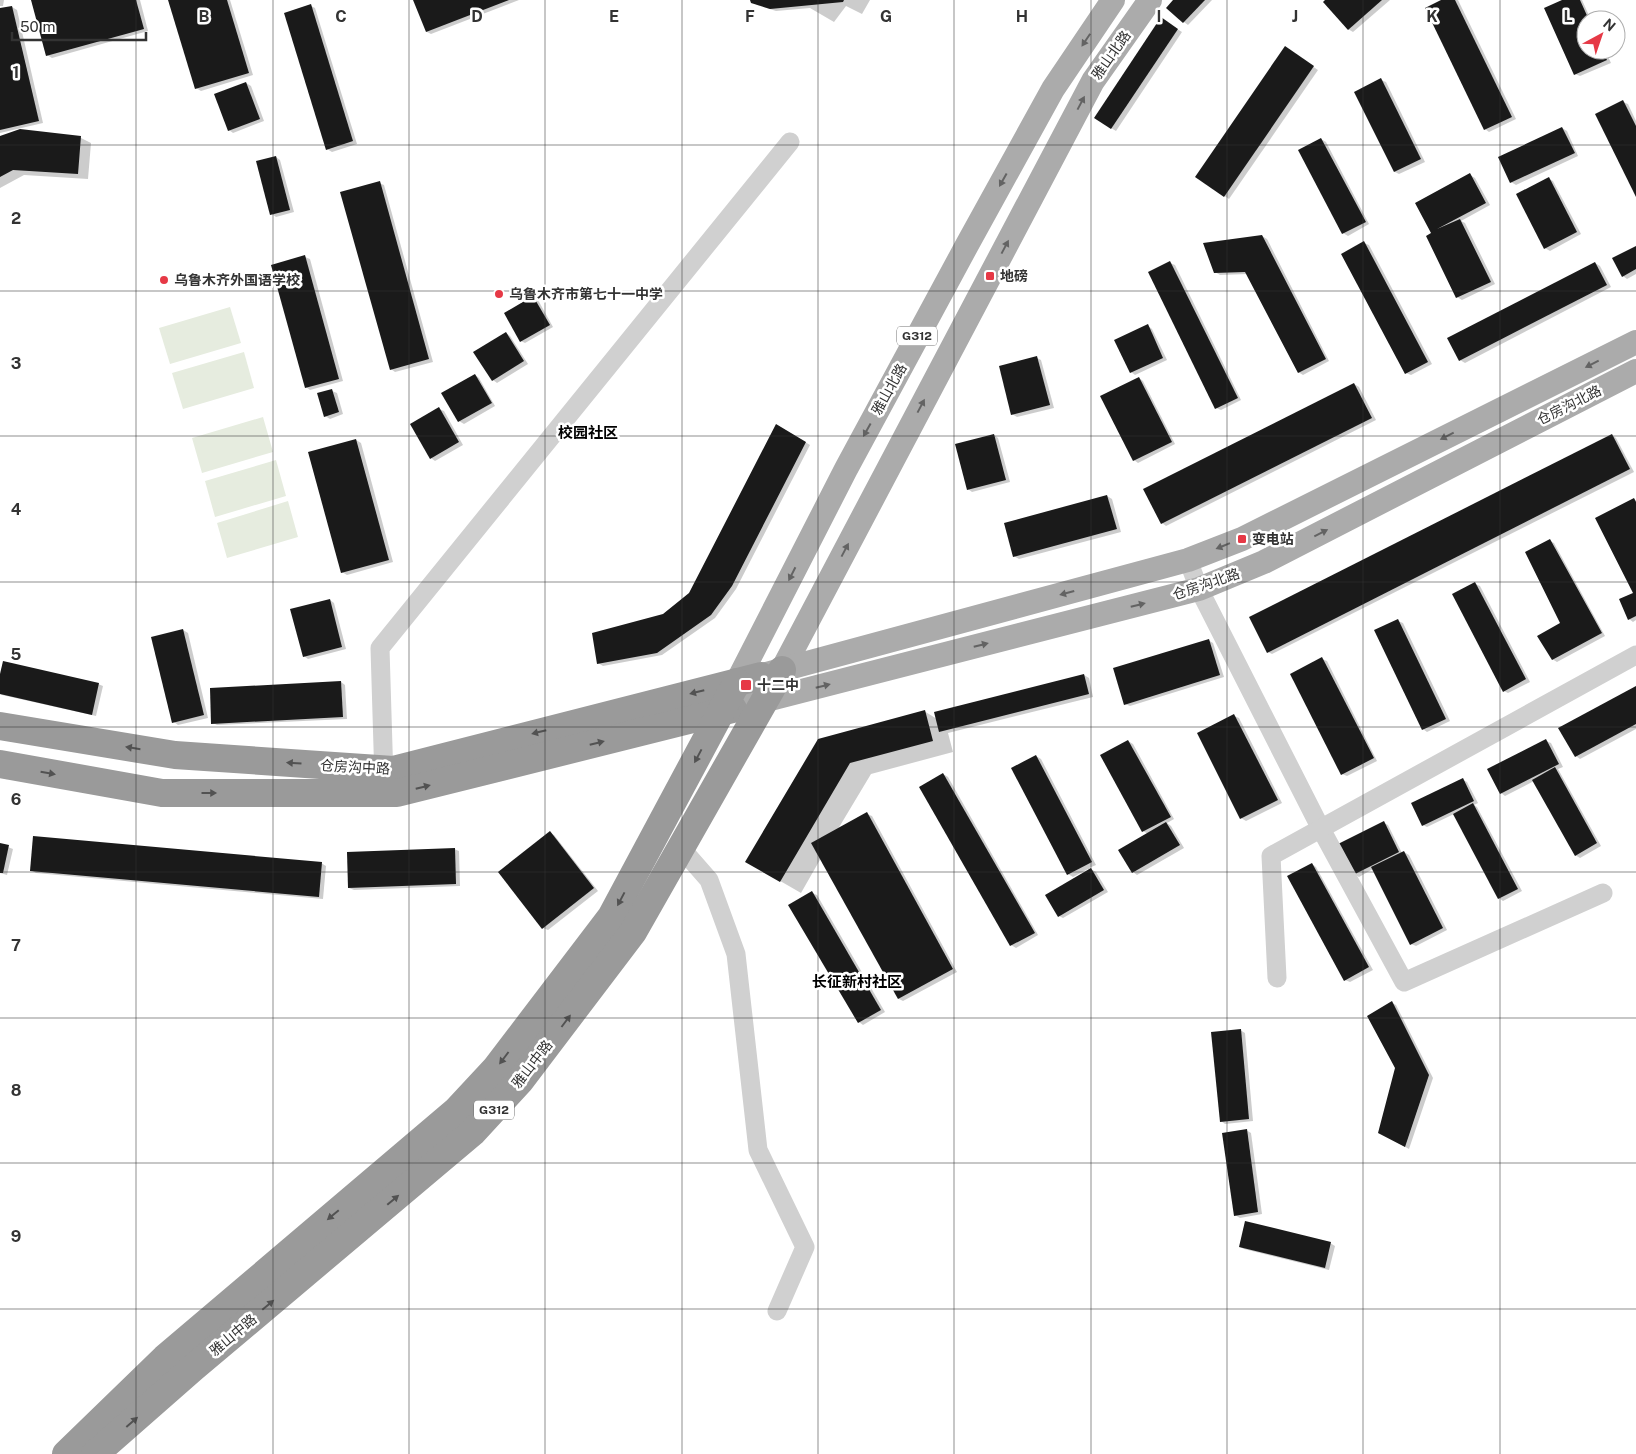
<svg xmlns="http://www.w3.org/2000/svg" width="1636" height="1454" font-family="'Public Sans','Noto Sans SC',sans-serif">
	<rect width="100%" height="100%" fill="#fff"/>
	<!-- green -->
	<g fill="#e6ecdf">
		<polygon points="230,307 241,343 170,364 159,328"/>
		<polygon points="244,352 254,388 183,409 172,373"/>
		<polygon points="263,417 273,452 202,473 192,438"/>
		<polygon points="276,460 286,496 215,517 205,481"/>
		<polygon points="288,501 298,537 227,558 217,523"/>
	</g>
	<!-- shadow -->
	<g fill="#0003">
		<polygon points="0,0 4,0 3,6 0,6"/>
		<polygon points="32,0 140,0 148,31 52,58 47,55"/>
		<polygon points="169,0 230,0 253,75 201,91 196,88"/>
		<polygon points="415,0 519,0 431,34 427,32"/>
		<polygon points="751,0 870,0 862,14 846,6 834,22 810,8 776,11 757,5"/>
		<polygon points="1175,0 1212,0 1188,25 1184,22"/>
		<polygon points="1327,0 1390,0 1353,32 1348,29"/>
		<polygon points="1444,0 1458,0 1516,119 1489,132 1485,129"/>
		<polygon points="1565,0 1582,0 1591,20 1586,20 1586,50 1605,50 1611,63 1580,76 1575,74"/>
		<polygon points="311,6 315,8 357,144 332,152 327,149"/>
		<polygon points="12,7 17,10 43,123 0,133 0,10"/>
		<polygon points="1161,19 1182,32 1116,131 1095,118"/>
		<polygon points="1290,51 1318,70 1229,199 1197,177"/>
		<polygon points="1381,80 1386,82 1425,162 1399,174 1395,172"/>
		<polygon points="246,83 251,86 264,121 233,133 229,130"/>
		<polygon points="1623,102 1628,104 1636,121 1636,194"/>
		<polygon points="1562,128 1567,131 1578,156 1516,185 1511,182"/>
		<polygon points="0,137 81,138 91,143 88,179 24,175 0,188"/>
		<polygon points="1321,139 1326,142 1369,224 1348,236 1343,233"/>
		<polygon points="276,157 280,160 294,212 276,217 272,214"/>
		<polygon points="1470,175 1475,178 1490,205 1461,221 1465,223 1495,284 1462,300 1457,297 1427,236 1433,233"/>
		<polygon points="1549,179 1553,181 1581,234 1550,251 1545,248"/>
		<polygon points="379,183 384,185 433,362 395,372 391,369"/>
		<polygon points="1262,236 1267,239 1329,361 1303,375 1298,372 1248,274 1220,275 1215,272"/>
		<polygon points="1364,243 1369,245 1432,364 1411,375 1406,373"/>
		<polygon points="1636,247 1636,274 1627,279 1623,276"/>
		<polygon points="305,257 310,259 343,381 310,390 306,387"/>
		<polygon points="1170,263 1175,265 1241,400 1221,410 1216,408"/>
		<polygon points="1595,263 1600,266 1611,287 1465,363 1460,360"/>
		<polygon points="533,298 538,300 553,327 525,343 521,341"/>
		<polygon points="1148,326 1152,329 1167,360 1135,375 1131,372"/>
		<polygon points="506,333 510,336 528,364 497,383 493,380"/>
		<polygon points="1037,358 1041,360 1054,408 1017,417 1012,414"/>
		<polygon points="475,375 479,378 495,406 464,424 459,421"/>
		<polygon points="1139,378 1143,381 1175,444 1138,463 1134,460"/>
		<polygon points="1354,384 1359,387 1376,420 1166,526 1162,523"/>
		<polygon points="332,391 337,393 343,414 330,419 325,416"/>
		<polygon points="439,409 444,411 463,445 435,461 431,458"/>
		<polygon points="777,425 810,445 736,589 715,618 662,655 603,666 598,663 690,594"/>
		<polygon points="994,435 998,438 1010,482 972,492 968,489"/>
		<polygon points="1612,435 1616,438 1634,472 1272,654 1268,652"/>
		<polygon points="356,440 361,443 393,562 347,575 342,572"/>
		<polygon points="1107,496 1112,499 1121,532 1019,559 1014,556"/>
		<polygon points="1634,499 1636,501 1636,620 1633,622 1629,619 1635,593"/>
		<polygon points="1550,541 1554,543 1605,636 1557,662 1552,659 1562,624"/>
		<polygon points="1475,584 1480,586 1530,682 1508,693 1504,691"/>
		<polygon points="330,600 334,603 346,649 308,659 304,656"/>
		<polygon points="1398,621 1403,623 1450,721 1427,732 1423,729"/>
		<polygon points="183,630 188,633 208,718 178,725 174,722"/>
		<polygon points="1208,640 1213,643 1224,677 1130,706 1125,704"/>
		<polygon points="1322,659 1327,661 1377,761 1347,776 1342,774"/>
		<polygon points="1084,675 1089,678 1093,697 948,733 953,752 871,774 838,829 867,814 872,816 957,972 903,1001 899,999 821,858 801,893 747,862 819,740 924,711 937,719"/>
		<polygon points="0,679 98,684 103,686 96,716 2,695 0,694"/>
		<polygon points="341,682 345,685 347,719 217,725 213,723"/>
		<polygon points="1636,687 1636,729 1580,759 1576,756"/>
		<polygon points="1234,716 1239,718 1282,803 1246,821 1241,818"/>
		<polygon points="1128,741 1133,744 1174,819 1167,823 1171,826 1184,848 1137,875 1133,872 1148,834 1143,831"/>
		<polygon points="1546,741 1551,743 1563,767 1558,769 1601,846 1580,858 1575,855 1534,781 1505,796 1501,793"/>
		<polygon points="1036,756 1041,759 1096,865 1089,868 1096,872 1108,892 1063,918 1059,916 1089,871 1088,869 1073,877 1068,874"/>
		<polygon points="943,774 948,777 1038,935 1016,948 1011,945 920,787"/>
		<polygon points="1463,780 1467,782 1478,803 1474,805 1477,807 1522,891 1503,901 1499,898 1454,814 1427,827 1423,825"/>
		<polygon points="1384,823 1388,825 1402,853 1404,852 1409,855 1447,930 1416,946 1411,944 1373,869 1359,877 1354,874"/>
		<polygon points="550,833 554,835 598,891 548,930 543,928"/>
		<polygon points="0,844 13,849 7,875 0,873"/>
		<polygon points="454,849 459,851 460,886 354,890 349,888"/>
		<polygon points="321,863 326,866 323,899 36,873 31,870"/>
		<polygon points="1312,864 1316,867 1373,970 1350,982 1345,980"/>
		<polygon points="812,893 817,895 885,1012 863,1025 859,1022"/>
		<polygon points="1392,1003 1396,1005 1433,1078 1409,1149 1380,1133 1396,1068"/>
		<polygon points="1240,1030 1245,1033 1253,1121 1225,1124 1221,1121"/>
		<polygon points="1246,1130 1251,1133 1262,1214 1240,1218 1235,1215"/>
		<polygon points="1330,1243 1335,1246 1329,1270 1244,1249 1240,1247"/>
	</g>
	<!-- building -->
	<g fill="#1a1a1a">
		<polygon points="31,0 136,0 144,29 46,56"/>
		<polygon points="168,0 227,0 249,73 195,89"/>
		<polygon points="413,0 509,0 426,32"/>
		<polygon points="750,0 844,0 843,2 770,9 751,3"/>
		<polygon points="1173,0 1205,0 1183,23 1166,8"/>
		<polygon points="1325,0 1382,0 1348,30 1323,2"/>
		<polygon points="1441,0 1455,0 1512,117 1484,130 1425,8"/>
		<polygon points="1562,0 1580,0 1589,20 1586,20 1586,50 1602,50 1607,60 1574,75 1544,8"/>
		<polygon points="311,4 353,141 326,150 284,13"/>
		<polygon points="12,6 39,121 0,130 0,8"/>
		<polygon points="1161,17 1178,29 1111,129 1094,118"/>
		<polygon points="1285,46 1314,66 1224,197 1195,177"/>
		<polygon points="1381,78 1421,159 1394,172 1354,92"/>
		<polygon points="246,82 260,119 228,131 214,94"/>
		<polygon points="1623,100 1636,126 1636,197 1595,114"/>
		<polygon points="1562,127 1575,153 1510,183 1498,157"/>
		<polygon points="20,129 81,136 78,174 13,170 0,177 0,136"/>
		<polygon points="1321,138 1366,222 1342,234 1298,150"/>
		<polygon points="276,156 290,210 270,215 256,161"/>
		<polygon points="1470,173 1486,203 1437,229 1460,219 1491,282 1456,298 1426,236 1431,233 1415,203"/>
		<polygon points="1549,177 1577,232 1544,249 1516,194"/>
		<polygon points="380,181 429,359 390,370 340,192"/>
		<polygon points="1262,235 1326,359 1298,373 1245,272 1214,273 1203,243"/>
		<polygon points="1364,241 1428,362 1405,374 1341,254"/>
		<polygon points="1636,246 1636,269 1622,277 1612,258"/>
		<polygon points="305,255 339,379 305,388 271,265"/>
		<polygon points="1170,261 1238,398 1215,409 1148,272"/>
		<polygon points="1595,262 1607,285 1459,361 1447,338"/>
		<polygon points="533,296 550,325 520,342 504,313"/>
		<polygon points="1148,324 1163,358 1130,373 1114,340"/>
		<polygon points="506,332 524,361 492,381 473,352"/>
		<polygon points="1037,356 1050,405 1011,415 999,366"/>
		<polygon points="475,374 492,403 458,422 441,393"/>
		<polygon points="1139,377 1172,442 1133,461 1100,396"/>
		<polygon points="1354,383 1372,418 1161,524 1143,489"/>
		<polygon points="332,389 339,412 324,417 317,393"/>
		<polygon points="439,407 459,442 430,459 410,424"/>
		<polygon points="776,424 806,442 732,586 711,615 657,653 597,664 592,633 663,614 689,593"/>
		<polygon points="994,434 1006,480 967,490 955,444"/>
		<polygon points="1612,434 1630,469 1267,653 1249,617"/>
		<polygon points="356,439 389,560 341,573 308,452"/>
		<polygon points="1107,495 1117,529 1013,557 1004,523"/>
		<polygon points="1634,498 1636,502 1636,616 1628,620 1619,599 1633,593 1595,518"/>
		<polygon points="1550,539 1602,633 1552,660 1537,636 1560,623 1525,552"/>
		<polygon points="1475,582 1526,679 1503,692 1452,594"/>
		<polygon points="330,599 342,647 303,657 290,609"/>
		<polygon points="1398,619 1446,719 1422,730 1374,630"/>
		<polygon points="183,629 204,715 172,723 151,637"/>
		<polygon points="1209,639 1220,675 1124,705 1113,668"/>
		<polygon points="1322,657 1374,758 1341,775 1290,674"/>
		<polygon points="3,661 99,683 92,715 0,694 0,674"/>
		<polygon points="1084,674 1089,694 939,732 934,712"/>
		<polygon points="341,681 343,717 211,724 210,688"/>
		<polygon points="1636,686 1636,724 1575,757 1558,728"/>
		<polygon points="925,710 933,741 850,763 780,882 745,862 818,739"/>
		<polygon points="1234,714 1278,800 1240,819 1197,733"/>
		<polygon points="1546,739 1559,764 1500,794 1487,769"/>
		<polygon points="1128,740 1171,817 1142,832 1100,755"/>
		<polygon points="1036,755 1092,862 1067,875 1011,768"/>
		<polygon points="1555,767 1597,843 1575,856 1532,780"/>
		<polygon points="943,773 1035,933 1010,946 919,787"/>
		<polygon points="1463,778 1474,801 1422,826 1411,803"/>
		<polygon points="1473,803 1518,889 1498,899 1453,814"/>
		<polygon points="867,812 953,969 898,999 811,843"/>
		<polygon points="1384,821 1399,852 1353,875 1338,844"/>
		<polygon points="1166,822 1180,845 1132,873 1118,850"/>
		<polygon points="550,831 594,888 542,929 498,872"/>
		<polygon points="33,836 322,862 319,897 30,871"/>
		<polygon points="0,843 9,845 3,873 0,873"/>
		<polygon points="455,848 456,884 348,888 347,852"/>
		<polygon points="1404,851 1443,928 1410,945 1371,867"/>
		<polygon points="1312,863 1369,967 1344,981 1287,876"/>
		<polygon points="1091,868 1104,890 1058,917 1045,895"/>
		<polygon points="812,891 881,1010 858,1023 788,905"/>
		<polygon points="1392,1001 1429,1075 1405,1147 1378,1133 1395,1068 1367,1016"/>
		<polygon points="1241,1029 1249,1119 1220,1122 1211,1032"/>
		<polygon points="1247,1129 1258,1212 1234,1216 1222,1133"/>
		<polygon points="1245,1221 1331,1242 1325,1268 1239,1247"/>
	</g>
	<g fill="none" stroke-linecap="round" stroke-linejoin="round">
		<!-- minor -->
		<g stroke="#d0d0d0" stroke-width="19">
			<polyline points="1188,560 1199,589 1321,829 1404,982 1603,893"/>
			<polyline points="384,780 380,648 790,142"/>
			<polyline points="681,848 709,880 736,954 758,1150 805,1247 777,1311"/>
			<polyline points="1277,978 1271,856 1636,655"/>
		</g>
		<!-- major -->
		<g stroke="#ababab" stroke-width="24">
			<polyline points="782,670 1093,81 1150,0"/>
			<polyline points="763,675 1188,560 1242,539 1636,342"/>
			<polyline points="737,682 846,469 967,245 1053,89 1113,0"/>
			<polyline points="751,704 1199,589 1264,562 1636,371"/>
		</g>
		<!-- highway -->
		<g stroke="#9a9a9a" stroke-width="28">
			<polyline points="0,726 175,755 393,770 761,676"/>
			<polyline points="0,764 162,793 397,793 733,709"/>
			<polyline points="66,1454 165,1358 456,1111 496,1068 611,917 737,682"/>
			<polyline points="95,1454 193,1368 473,1132 520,1081 633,932 782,670"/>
		</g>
	</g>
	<!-- one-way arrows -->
	<defs><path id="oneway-solid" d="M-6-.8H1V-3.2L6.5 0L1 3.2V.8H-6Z" transform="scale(1.25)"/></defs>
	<g fill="#636363">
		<use href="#oneway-solid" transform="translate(1086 40) rotate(124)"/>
		<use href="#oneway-solid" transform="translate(1081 103) rotate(-62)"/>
		<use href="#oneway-solid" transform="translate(1003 180) rotate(119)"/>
		<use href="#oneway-solid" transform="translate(1005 247) rotate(-62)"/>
		<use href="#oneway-solid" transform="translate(1592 364) rotate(153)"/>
		<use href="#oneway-solid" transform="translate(921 406) rotate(-62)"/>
		<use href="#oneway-solid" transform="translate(867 430) rotate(119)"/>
		<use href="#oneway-solid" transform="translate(1447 436) rotate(153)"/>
		<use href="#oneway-solid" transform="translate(1321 533) rotate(-27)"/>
		<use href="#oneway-solid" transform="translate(1223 546) rotate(158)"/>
		<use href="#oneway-solid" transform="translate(845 550) rotate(-62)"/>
		<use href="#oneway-solid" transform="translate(792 574) rotate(117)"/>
		<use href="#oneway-solid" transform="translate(1067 593) rotate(165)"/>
		<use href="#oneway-solid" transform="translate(1138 605) rotate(-14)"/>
		<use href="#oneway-solid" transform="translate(981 645) rotate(-14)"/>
		<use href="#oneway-solid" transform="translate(823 686) rotate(-14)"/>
	</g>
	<g fill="#525252">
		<use href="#oneway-solid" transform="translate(697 692) rotate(166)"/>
		<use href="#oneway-solid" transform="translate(539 732) rotate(166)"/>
		<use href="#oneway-solid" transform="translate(597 743) rotate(-14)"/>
		<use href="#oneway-solid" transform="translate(133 748) rotate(-171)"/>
		<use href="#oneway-solid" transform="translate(698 756) rotate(118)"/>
		<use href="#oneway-solid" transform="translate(294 763) rotate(-176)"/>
		<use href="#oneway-solid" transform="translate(48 773) rotate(10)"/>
		<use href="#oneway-solid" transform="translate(423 787) rotate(-14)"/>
		<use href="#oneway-solid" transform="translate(209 793)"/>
		<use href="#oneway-solid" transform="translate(621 899) rotate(118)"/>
		<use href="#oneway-solid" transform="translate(566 1021) rotate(-53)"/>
		<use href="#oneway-solid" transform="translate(504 1058) rotate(127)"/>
		<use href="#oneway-solid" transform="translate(393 1200) rotate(-40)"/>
		<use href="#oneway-solid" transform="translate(333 1215) rotate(140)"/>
		<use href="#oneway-solid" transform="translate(268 1305) rotate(-40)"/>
		<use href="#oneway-solid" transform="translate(132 1422) rotate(-41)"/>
	</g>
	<!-- grid -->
	<path fill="none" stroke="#333" stroke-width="1" stroke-opacity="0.55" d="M 136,0 L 136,1454M 273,0 L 273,1454M 409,0 L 409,1454M 545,0 L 545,1454M 682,0 L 682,1454M 818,0 L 818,1454M 954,0 L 954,1454M 1091,0 L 1091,1454M 1227,0 L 1227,1454M 1363,0 L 1363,1454M 1500,0 L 1500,1454M 0,145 L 1636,145M 0,291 L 1636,291M 0,436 L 1636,436M 0,582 L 1636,582M 0,727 L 1636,727M 0,872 L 1636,872M 0,1018 L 1636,1018M 0,1163 L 1636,1163M 0,1309 L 1636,1309"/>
	<!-- markers -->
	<g fill="#e63946" stroke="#fff" stroke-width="2">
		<rect x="985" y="271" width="10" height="10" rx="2.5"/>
		<circle cx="164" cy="280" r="5"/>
		<circle cx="499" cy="294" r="5"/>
		<rect x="1237" y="534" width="10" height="10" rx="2.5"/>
		<rect x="740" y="679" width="12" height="12" rx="2.5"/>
	</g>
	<g text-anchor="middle" stroke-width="5" stroke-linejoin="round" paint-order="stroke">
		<!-- shield labels -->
		<g fill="#fff" stroke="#707070" stroke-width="1">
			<rect x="897" y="326.5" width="40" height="19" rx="4"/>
			<rect x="474" y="1100.5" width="40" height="19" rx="4"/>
		</g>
		<g font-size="12" font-weight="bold" fill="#333">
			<text x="917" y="340">G312</text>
			<text x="494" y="1114">G312</text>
		</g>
		<!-- street labels -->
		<g font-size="14" fill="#333" stroke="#fff">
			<text transform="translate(1111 55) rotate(-55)" y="5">雅山北路</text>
			<text transform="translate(889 389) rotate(-61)" y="5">雅山北路</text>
			<text transform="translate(1569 405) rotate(-27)" y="5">仓房沟北路</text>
			<text transform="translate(1206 584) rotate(-19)" y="5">仓房沟北路</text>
			<text transform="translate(355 767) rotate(3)" y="5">仓房沟中路</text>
			<text transform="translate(532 1064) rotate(-52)" y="5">雅山中路</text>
			<text transform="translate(233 1335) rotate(-40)" y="5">雅山中路</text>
		</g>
		<!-- poi labels -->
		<g font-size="14" font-weight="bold" fill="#333" stroke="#fff" text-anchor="start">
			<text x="1000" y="281">地磅</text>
			<text x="174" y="285">乌鲁木齐外国语学校</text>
			<text x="509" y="299">乌鲁木齐市第七十一中学</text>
			<text x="1252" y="544">变电站</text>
			<text x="757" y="690">十二中</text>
		</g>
		<!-- neighbourhood labels -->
		<g font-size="15" font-weight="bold" fill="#000" stroke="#fff">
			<text x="588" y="438">校园社区</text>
			<text x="857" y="987">长征新村社区</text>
		</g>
	</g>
	<g font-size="16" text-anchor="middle" font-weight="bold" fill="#333" stroke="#fff" stroke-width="5" stroke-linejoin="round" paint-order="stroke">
		<text x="204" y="22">B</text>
		<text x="341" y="22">C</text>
		<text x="477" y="22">D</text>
		<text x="614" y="22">E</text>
		<text x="750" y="22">F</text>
		<text x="886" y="22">G</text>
		<text x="1022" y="22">H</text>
		<text x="1159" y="22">I</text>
		<text x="1295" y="22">J</text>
		<text x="1432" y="22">K</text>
		<text x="1568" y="22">L</text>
		<text x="16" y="78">1</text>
		<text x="16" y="224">2</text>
		<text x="16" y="369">3</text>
		<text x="16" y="515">4</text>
		<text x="16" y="660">5</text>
		<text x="16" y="805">6</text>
		<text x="16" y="951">7</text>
		<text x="16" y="1096">8</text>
		<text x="16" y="1242">9</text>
	</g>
	<!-- north arrow -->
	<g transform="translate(1601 35) rotate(40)"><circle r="24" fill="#ffffff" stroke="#adadad"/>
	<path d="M0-4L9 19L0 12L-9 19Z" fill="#e63946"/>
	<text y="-8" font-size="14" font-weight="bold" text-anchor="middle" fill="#333333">N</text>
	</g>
	<!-- scale -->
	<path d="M12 32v8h134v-8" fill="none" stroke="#333333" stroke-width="2.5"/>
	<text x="20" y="32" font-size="15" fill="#333333" stroke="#ffffff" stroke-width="4" paint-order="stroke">50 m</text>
</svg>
